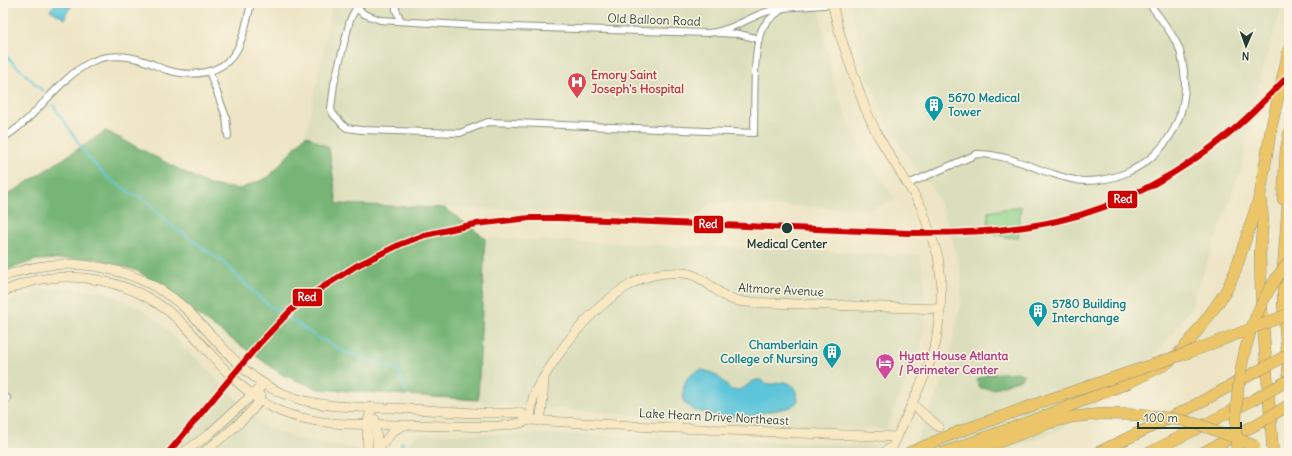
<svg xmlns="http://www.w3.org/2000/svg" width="1292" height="456" font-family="Delius,sans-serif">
	<rect width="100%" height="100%" fill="#fcf5e5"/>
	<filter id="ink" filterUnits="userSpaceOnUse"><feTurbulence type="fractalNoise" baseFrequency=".025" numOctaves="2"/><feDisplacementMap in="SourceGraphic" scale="8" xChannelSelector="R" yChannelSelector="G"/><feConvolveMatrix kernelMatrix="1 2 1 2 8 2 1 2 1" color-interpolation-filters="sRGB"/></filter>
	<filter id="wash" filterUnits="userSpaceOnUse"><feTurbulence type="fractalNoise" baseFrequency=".012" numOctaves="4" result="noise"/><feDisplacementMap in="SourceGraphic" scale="16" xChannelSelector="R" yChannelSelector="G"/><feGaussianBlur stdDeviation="0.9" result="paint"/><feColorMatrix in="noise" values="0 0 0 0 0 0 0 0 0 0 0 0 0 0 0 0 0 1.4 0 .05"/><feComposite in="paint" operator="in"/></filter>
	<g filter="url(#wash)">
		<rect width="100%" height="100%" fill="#ede5c5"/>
		<!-- built -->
		<g fill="#dbdebc">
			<polygon points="332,3 818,3 832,76 849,123 865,155 896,200 869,209 710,203 700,216 337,204 329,148 306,135"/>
			<polygon points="850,3 1283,3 1256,94 1241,170 1190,309 1172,334 1148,364 1061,430 999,453 910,453 916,442 947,370 961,302 961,276 949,227 936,194 915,167 891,131 868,77"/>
			<polygon points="485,238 919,255 925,282 925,322 918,359 901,392 886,429 778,427 664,419 591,411 486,403 478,400"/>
			<polygon points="50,288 73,288 105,292 140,308 160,323 263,425 297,439 357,449 357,453 3,453 3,305 13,300"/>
			<polygon points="419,434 562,434 875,446 872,453 406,453 409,441"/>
		</g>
		<!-- green -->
		<path fill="#93d38a" stroke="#59885f" d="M 1021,206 L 1018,238 C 1008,237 995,237 988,229 L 988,212 Z"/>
		<!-- forest -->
		<g fill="#76b576" stroke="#4a7955">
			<polygon points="106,131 209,185 240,189 269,177 306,135 329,148 337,204 445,208 485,238 478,400 319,389 283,375 213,326 138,271 95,258 36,260 3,271 3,198"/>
			<path d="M 1017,372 L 1024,375 L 1023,378 L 993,389 L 980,388 L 977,380 C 987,371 1004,374 1017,372 Z"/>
		</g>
		<!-- water -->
		<g fill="#5dc5d9" stroke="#3e8186">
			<polygon points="56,3 73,3 65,16 66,17 65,19 50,10"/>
			<path d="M 701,370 C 716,372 721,379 731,390 C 746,392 746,382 757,380 C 761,379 764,383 769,384 C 774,385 779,382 785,382 C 794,383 797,393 798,401 L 791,407 L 766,412 L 751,416 L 720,416 L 692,410 L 684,402 C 682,385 684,376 701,370 Z"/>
		</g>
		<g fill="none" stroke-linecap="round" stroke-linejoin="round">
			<!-- stream -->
			<g stroke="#5dc5d9" stroke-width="2">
				<polyline points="3,53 43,91"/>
				<polyline points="53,105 88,157 108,178 134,195 145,199 168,223 223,262 263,301 317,337 347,353 382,364 398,370 406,393"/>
				<polyline points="401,453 402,442"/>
			</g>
		</g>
	</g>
	<g filter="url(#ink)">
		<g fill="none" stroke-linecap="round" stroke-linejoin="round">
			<!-- street casing -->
			<g stroke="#86917c" stroke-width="8">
				<g id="street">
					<path d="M 364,3 L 356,8 L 350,20 L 334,84 L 331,109 L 333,114 L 343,125 L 347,128 L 361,130 L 460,133 L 488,122 L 754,133 C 755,109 752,46 763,27 C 768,19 777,14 783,8"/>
					<polyline points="396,3 396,10 401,21"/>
					<path d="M 356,8 L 364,14 L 380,20 L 479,26 L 707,33 C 727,32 745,20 763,13 C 785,5 810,7 833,4"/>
					<polyline points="717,33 739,34 759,39"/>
					<polyline points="209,71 226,117 228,136"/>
					<path d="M 3,138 C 36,119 57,79 91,62 C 107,54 127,55 144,61 C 152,63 159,68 167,70 C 180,74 193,75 206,72 C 241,64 244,33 251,3"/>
					<path d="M 908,184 L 977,154 C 1000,154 1023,163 1044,171 C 1058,175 1071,181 1085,181 C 1142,181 1186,138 1185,81 C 1184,70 1183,59 1179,48 C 1172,32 1159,17 1149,3"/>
					<polyline points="3,402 7,398"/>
				</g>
			</g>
			<!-- secondary casing -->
			<g stroke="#86917c" stroke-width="10">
				<g id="secondary">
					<polyline points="832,3 840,35 865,108 878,136 921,206 938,256 941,280 941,303 936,342 928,368 893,446 883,453"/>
					<path d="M 3,277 C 66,251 145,266 193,316 C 225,348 245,380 289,396 C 321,408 357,407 391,408 C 420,409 449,412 478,413 C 489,413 500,413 511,413 C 514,413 518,412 520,413 C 524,414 527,418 530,420"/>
					<path d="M 3,292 C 64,262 140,279 187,328 C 210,352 231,381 260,400 C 273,410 291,416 307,419 C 336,426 368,424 398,425 C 418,425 438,426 458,426 C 483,427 507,428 530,420 L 652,427 L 897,437"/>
					<polyline points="912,404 939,427"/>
					<polyline points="375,419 378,453"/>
					<path d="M 530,420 C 531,411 531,401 535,393 C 537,386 543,379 547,372 C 569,336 596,304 633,283 C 648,274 667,272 683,273 C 701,274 713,290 728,298 C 733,300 738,300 743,302 L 940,309"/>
					<polyline points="540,421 542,408 544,379"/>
					<polyline points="378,450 393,431 404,425"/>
					<polyline points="183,453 208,435 264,384"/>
					<path d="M 203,453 C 217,441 257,412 261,396"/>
					<polyline points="368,453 367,424 372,407"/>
				</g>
			</g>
			<!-- highway casing -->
			<g stroke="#86917c" stroke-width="12">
				<g id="highway">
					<polyline points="1289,190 1283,269 1283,303 1289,380"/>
					<polyline points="1260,197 1263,219 1260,254 1261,296 1273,453"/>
					<polyline points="1283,199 1286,150 1289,134"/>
					<polyline points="943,453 1039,418 1128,383 1166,364 1179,353 1189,342 1216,306 1226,291 1235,272 1260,195 1271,129 1289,49"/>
					<polyline points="971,453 1046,424 1072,417 1101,414"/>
					<polyline points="1097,453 1186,410 1254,373"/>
					<polyline points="1149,453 1253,400"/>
					<polyline points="1202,453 1259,423"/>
				</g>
			</g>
			<!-- street -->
			<use href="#street" stroke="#fff" stroke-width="6"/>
			<!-- secondary -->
			<use href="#secondary" stroke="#f8e8c3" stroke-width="9"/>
			<!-- highway -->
			<use href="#highway" stroke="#edc569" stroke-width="11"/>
			<!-- highway-bridge casing -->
			<g stroke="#86917c" stroke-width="12" stroke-linecap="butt">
				<g id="highway-bridge">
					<polyline points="1254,373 1289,354"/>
					<polyline points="1253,400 1289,380"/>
					<path d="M 1101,414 C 1130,414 1161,415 1189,422 C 1212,428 1234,437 1255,446"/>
					<polyline points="1259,423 1289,405"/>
					<polyline points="908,453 958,432 1042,402 1193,351 1289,314"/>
					<path d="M 1237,453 C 1232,388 1245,312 1289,262"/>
				</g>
			</g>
			<!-- highway-bridge -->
			<use href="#highway-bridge" stroke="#edc569" stroke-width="11"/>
			<!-- metro-1 casing -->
			<g stroke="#fcf5e5" stroke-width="9">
				<path id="metro-1" d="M 168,453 L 259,344 L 290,311 L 309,296 L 356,266 L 401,244 L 425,235 L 475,224 L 530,218 L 559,218 L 909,233 C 958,233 1008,232 1057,221 C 1121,207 1183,172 1233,130 C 1253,113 1271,94 1289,75"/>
			</g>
			<!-- metro-1 -->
			<use href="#metro-1" stroke="#c00" stroke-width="6"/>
		</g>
	</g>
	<!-- icons -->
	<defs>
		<g id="hospital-pin" transform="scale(1)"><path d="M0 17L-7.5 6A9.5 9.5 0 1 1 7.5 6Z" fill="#e0444e" stroke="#fcf5e5"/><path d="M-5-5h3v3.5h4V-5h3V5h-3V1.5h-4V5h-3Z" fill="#fff"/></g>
		<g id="building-pin" transform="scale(1)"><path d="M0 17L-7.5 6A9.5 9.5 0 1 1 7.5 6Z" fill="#0f9aa8" stroke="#fcf5e5"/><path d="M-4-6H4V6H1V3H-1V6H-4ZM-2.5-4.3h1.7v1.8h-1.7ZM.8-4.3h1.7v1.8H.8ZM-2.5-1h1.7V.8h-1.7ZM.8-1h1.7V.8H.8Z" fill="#fff"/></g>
		<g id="hotel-pin" transform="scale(1)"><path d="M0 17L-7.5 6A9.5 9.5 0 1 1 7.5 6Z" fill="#d1479c" stroke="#fcf5e5"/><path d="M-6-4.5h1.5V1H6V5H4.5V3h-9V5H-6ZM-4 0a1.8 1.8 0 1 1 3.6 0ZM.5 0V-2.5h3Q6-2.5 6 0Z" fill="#fff"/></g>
	</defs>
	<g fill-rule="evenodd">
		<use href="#hospital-pin" x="577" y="82"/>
		<use href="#building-pin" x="934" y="105"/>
		<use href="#building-pin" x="1038" y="311"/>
		<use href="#building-pin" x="832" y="352"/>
		<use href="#hotel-pin" x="885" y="363"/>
	</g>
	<!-- markers -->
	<circle fill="#1f3d34" stroke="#fcf5e5" stroke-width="1.5" cx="787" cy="228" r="6"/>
	<g text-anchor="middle" stroke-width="3" stroke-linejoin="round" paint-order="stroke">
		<!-- street labels -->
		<g font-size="12" fill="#1f3d34" stroke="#fcf5e5">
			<text transform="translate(654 20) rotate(2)" y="4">Old Balloon Road</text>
			<text transform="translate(781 290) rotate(3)" y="4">Altmore Avenue</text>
			<text transform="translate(714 417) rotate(3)" y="4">Lake Hearn Drive Northeast</text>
		</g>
		<!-- health labels -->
		<g font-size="12" font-weight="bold" fill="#be3a42" stroke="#fcf5e5" text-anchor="start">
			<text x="591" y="79">Emory Saint<tspan x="591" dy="14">Joseph's Hospital</tspan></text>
		</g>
		<!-- culture labels -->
		<g font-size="12" font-weight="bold" fill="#0d838f" stroke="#fcf5e5" text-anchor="start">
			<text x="948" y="102">5670 Medical<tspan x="948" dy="14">Tower</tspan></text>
			<text x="1052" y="308">5780 Building<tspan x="1052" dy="14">Interchange</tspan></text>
			<text x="818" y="349" text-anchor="end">Chamberlain<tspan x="818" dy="14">College of Nursing</tspan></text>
		</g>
		<!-- stop labels -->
		<g font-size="12" font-weight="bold" fill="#1f3d34" stroke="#fcf5e5">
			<text x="787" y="248">Medical Center</text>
		</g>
		<!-- hotel labels -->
		<g font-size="12" font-weight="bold" fill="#b23c85" stroke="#fcf5e5" text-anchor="start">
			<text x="899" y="360">Hyatt House Atlanta<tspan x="899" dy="14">/ Perimeter Center</tspan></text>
		</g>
	</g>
	<g stroke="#fcf5e5" stroke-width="1.5">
		<rect x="1107" y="190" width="31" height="19" rx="4" fill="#c00"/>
		<rect x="693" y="215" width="31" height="19" rx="4" fill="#c00"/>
		<rect x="292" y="288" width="31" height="19" rx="4" fill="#c00"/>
	</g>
	<g font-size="11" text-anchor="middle" font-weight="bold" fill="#fff">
		<text x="1123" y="203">Red</text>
		<text x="708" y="228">Red</text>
		<text x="307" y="301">Red</text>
	</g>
	<!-- margin -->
	<rect width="1292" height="456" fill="none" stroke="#fcf5e5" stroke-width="16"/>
	<!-- north arrow -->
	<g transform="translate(1246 46) rotate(182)" stroke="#fcf5e5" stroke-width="3" paint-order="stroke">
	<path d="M0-3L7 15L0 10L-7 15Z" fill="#1f3d34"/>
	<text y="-6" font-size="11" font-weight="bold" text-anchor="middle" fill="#1f3d34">N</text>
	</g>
	<!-- scale -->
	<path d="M1138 422v6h103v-6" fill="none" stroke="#1f3d34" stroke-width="2"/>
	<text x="1144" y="422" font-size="12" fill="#1f3d34" stroke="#fcf5e5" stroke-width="3" paint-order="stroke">100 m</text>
</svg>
